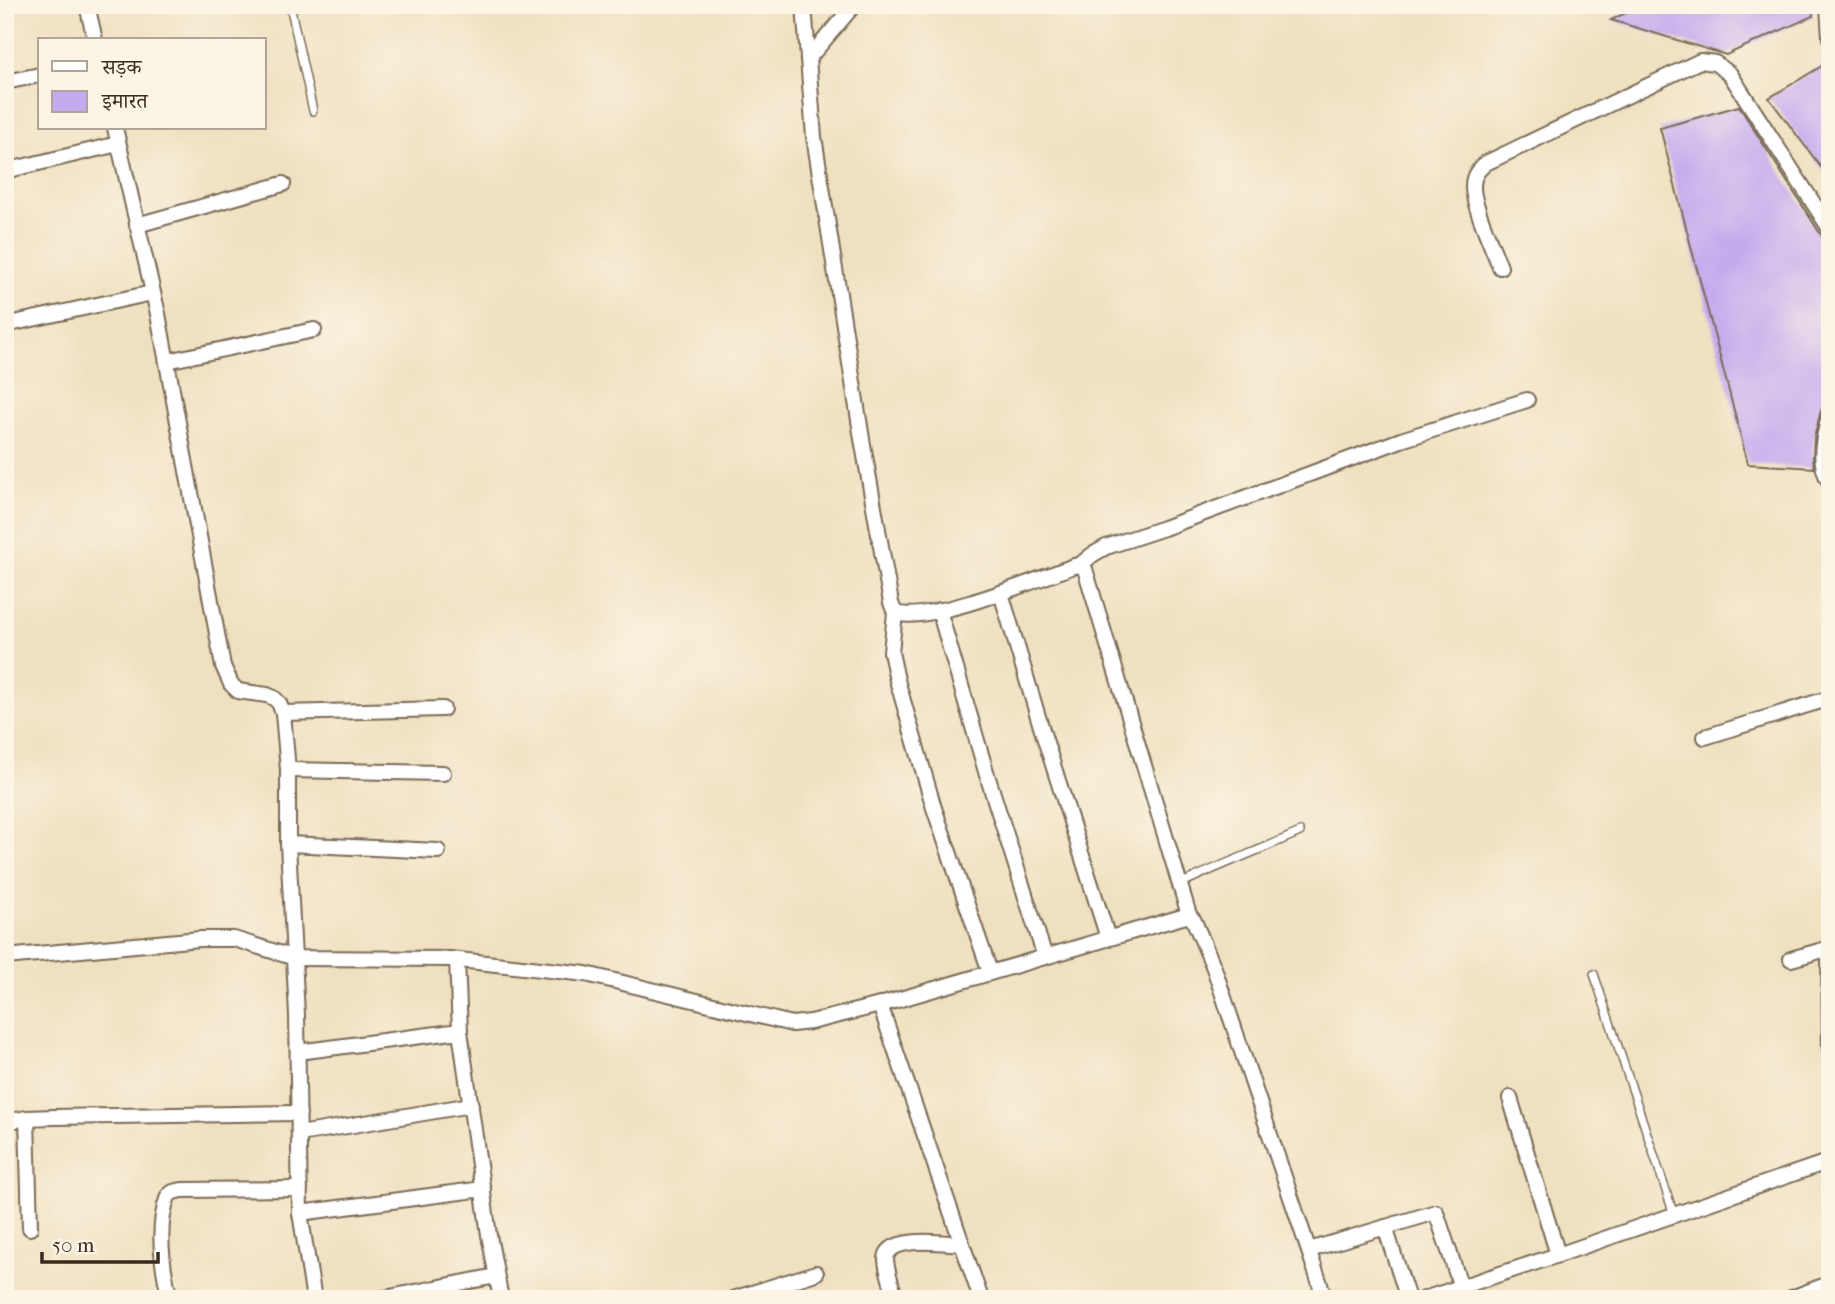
<svg xmlns="http://www.w3.org/2000/svg" width="1835" height="1304" font-family="'IM FELL French Canon','Noto Serif Devanagari',serif">
	<rect width="100%" height="100%" fill="#fcf5e5"/>
	<filter id="ink" filterUnits="userSpaceOnUse"><feTurbulence type="fractalNoise" baseFrequency=".0143" numOctaves="2"/><feDisplacementMap in="SourceGraphic" scale="14" xChannelSelector="R" yChannelSelector="G"/><feConvolveMatrix kernelMatrix="1 2 1 2 8 2 1 2 1" color-interpolation-filters="sRGB"/></filter>
	<filter id="wash" filterUnits="userSpaceOnUse"><feTurbulence type="fractalNoise" baseFrequency=".00686" numOctaves="4" result="noise"/><feDisplacementMap in="SourceGraphic" scale="28" xChannelSelector="R" yChannelSelector="G"/><feGaussianBlur stdDeviation="1.57" result="paint"/><feColorMatrix in="noise" values="0 0 0 0 0 0 0 0 0 0 0 0 0 0 0 0 0 1.4 0 .05"/><feComposite in="paint" operator="in"/></filter>
	<g filter="url(#wash)">
		<rect width="100%" height="100%" fill="#efe0c0"/>
		<g id="blocks">
			<!-- building -->
			<g fill="#c4aaee">
				<polygon points="1642,5 1812,5 1813,16 1726,55 1611,20"/>
				<polygon points="1830,61 1830,179 1769,98"/>
				<polygon points="1739,106 1830,249 1830,358 1824,406 1821,411 1814,438 1813,457 1814,468 1748,464 1660,128"/>
			</g>
		</g>
	</g>
	<g filter="url(#ink)">
		<use href="#blocks" fill-opacity="0" stroke="#7a6a57" stroke-width="2"/>
		<g fill="none" stroke-linecap="round" stroke-linejoin="round">
			<!-- lane casing -->
			<g stroke="#7a6a57" stroke-width="10">
				<g id="lane">
					<polyline points="290,5 313,111"/>
					<path d="M 1180,884 C 1220,865 1260,850 1300,832"/>
					<polyline points="1594,974 1674,1215"/>
				</g>
			</g>
			<!-- street casing -->
			<g stroke="#7a6a57" stroke-width="18">
				<g id="street">
					<polyline points="87,5 95,40"/>
					<path d="M 804,5 L 814,137 L 862,439 L 891,603 L 895,613 C 929,624 1038,579 1074,566 L 1080,565 L 1085,569 L 1189,915"/>
					<polyline points="1828,5 1830,38"/>
					<polyline points="808,59 854,5"/>
					<polyline points="5,82 40,75"/>
					<polyline points="115,128 158,314 223,666 231,684 238,691 267,695 274,698 279,703 283,713 288,770 288,844 297,1015 300,1213 314,1299"/>
					<polyline points="5,171 118,144"/>
					<polyline points="137,225 283,184"/>
					<path d="M 1500,267 C 1493,248 1472,204 1473,186 C 1473,175 1478,170 1486,163 L 1700,61 L 1715,63 L 1730,74 L 1830,229"/>
					<polyline points="5,325 152,293"/>
					<polyline points="167,361 314,330"/>
					<path d="M 1830,413 C 1824,436 1816,461 1830,483"/>
					<polyline points="1080,565 1092,555 1106,547 1164,528 1401,440 1527,400"/>
					<polyline points="1001,593 1042,730 1108,938"/>
					<polyline points="939,610 987,775 1045,957"/>
					<polyline points="895,613 891,652 897,680 934,808 990,972"/>
					<polyline points="283,713 443,709"/>
					<polyline points="1705,737 1830,698"/>
					<polyline points="288,770 443,773"/>
					<polyline points="288,844 438,851"/>
					<polyline points="1829,948 1830,1052"/>
					<polyline points="5,957 200,939 234,939 295,958 450,959 586,974 792,1024 811,1022 880,1005 1189,915 1194,921 1214,968 1325,1299"/>
					<polyline points="1791,959 1830,948"/>
					<polyline points="457,960 460,1031 489,1235 501,1299"/>
					<polyline points="880,1005 981,1299"/>
					<polyline points="298,1052 460,1031"/>
					<polyline points="1510,1098 1558,1255"/>
					<polyline points="27,1118 30,1228"/>
					<polyline points="5,1122 27,1118 54,1117 299,1113"/>
					<polyline points="300,1134 471,1105"/>
					<polyline points="300,1213 483,1189"/>
					<polyline points="1385,1227 1408,1299"/>
					<polyline points="1309,1250 1436,1212 1461,1287"/>
					<path d="M 170,1299 C 162,1267 156,1228 168,1196 L 173,1192 L 182,1190 L 300,1189"/>
					<polyline points="380,1299 496,1276"/>
					<polyline points="733,1299 816,1273"/>
					<path d="M 895,1299 C 893,1286 887,1273 886,1260 C 886,1234 946,1243 962,1244"/>
					<polyline points="1424,1299 1558,1255 1830,1161"/>
					<polyline points="1789,1299 1823,1286 1828,1299"/>
				</g>
			</g>
			<!-- lane -->
			<use href="#lane" stroke="#fff" stroke-width="7"/>
			<!-- street -->
			<use href="#street" stroke="#fff" stroke-width="14"/>
		</g>
	</g>
	<!-- margin -->
	<rect width="1835" height="1304" fill="none" stroke="#fcf5e5" stroke-width="28"/>
	<!-- legend -->
	<rect x="38" y="38" width="228" height="91" fill="#fcf5e5" stroke="#afa495" stroke-width="2"/>
	<rect x="52" y="61" width="35" height="10" fill="#ffffff" stroke="#afa495" stroke-width="2"/>
	<text x="102" y="74" font-size="21" fill="#3b2a1e">सड़क</text>
	<rect x="52" y="91" width="35" height="21" fill="#c4aaee" stroke="#afa495" stroke-width="2"/>
	<text x="102" y="108" font-size="21" fill="#3b2a1e">इमारत</text>
	<!-- scale -->
	<path d="M42 1252v10h116v-10" fill="none" stroke="#3b2a1e" stroke-width="3.5"/>
	<text x="52" y="1252" font-size="21" fill="#3b2a1e" stroke="#fcf5e5" stroke-width="5" paint-order="stroke">50 m</text>
</svg>
